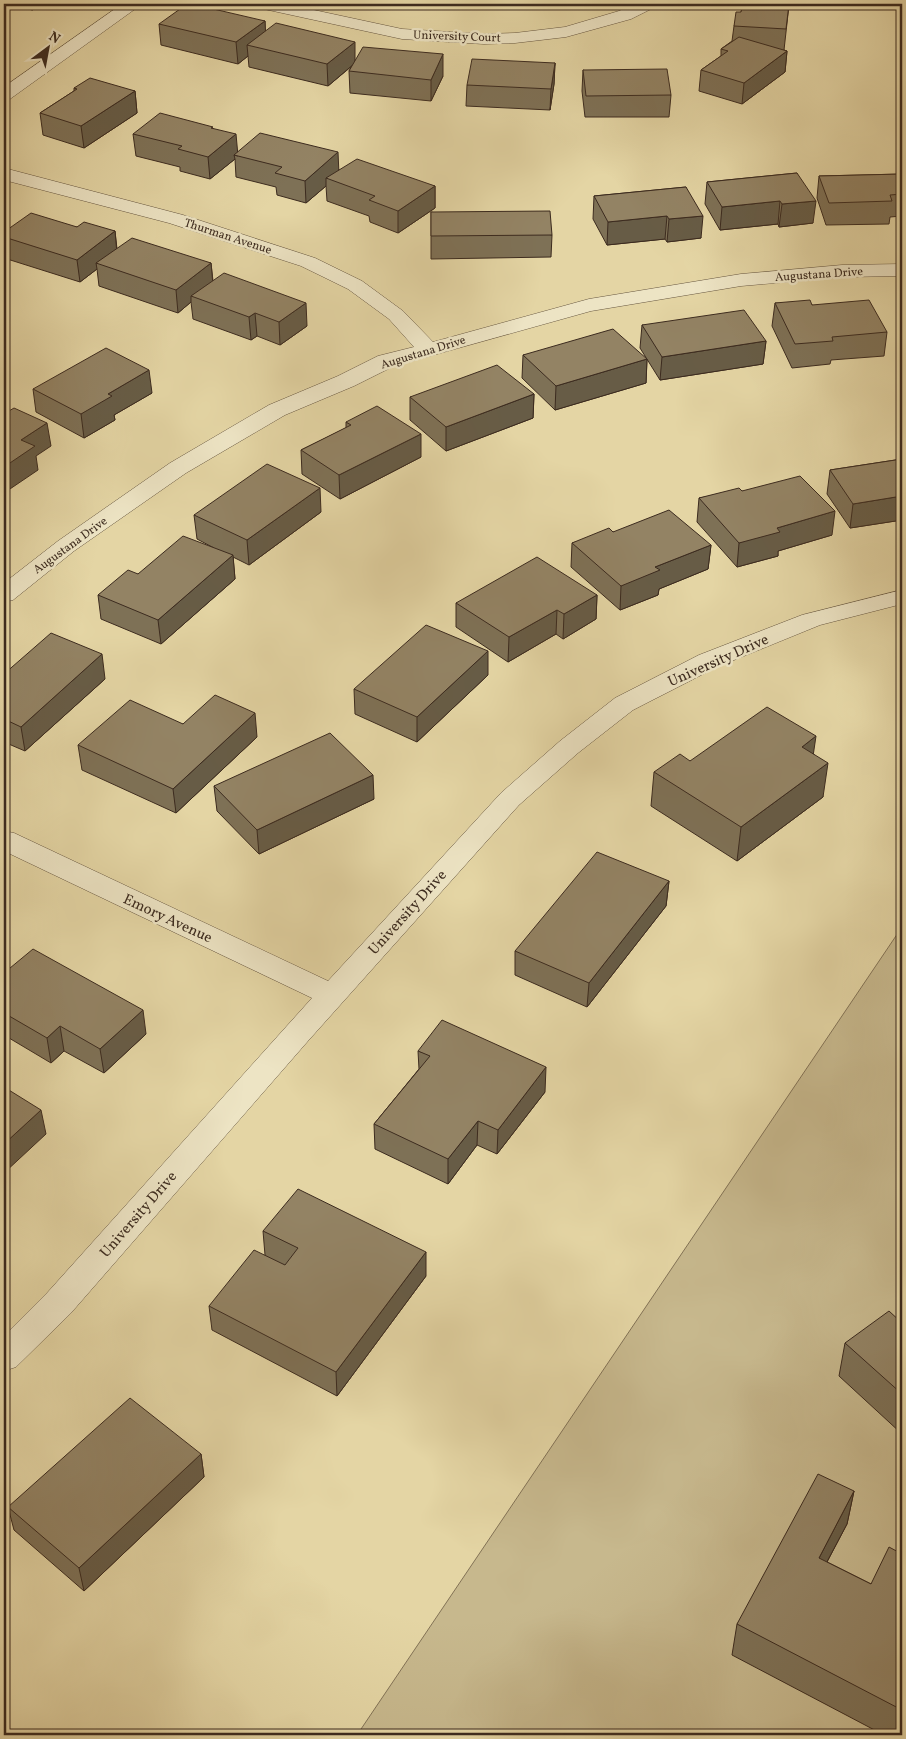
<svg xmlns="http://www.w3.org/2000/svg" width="906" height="1739" font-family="Vollkorn,serif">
	<rect width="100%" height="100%" fill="#e4d5a4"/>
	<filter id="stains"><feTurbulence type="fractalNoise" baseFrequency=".004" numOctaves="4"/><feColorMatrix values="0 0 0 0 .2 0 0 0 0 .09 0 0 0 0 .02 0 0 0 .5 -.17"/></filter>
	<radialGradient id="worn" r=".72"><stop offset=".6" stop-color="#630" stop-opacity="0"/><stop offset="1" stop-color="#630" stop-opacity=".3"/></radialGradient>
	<!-- green -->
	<polygon fill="#c7b88d" stroke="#827256" points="902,927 902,1735 357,1735"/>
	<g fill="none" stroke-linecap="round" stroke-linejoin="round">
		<!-- street casing -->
		<g stroke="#665640" stroke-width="1">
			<g id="street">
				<polygon points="122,4 142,4 10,99 4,100 4,87"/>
				<polygon points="255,4 286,4 402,29 484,34 515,33 565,27 619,11 634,4 656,4 653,8 631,19 566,37 515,43 484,44 402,39 264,9 258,8"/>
				<polygon points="4,168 183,215 315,258 362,281 403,311 433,342 589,299 741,274 842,265 902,264 902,276 842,277 741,286 591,311 394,366 354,386 285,415 186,473 74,551 13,600 4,602 4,583 58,541 170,463 269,405 338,376 378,356 414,347 389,319 348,289 301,266 169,223 4,180"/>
				<polygon points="902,590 902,604 820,625 717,667 633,710 578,753 519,805 308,1041 71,1313 16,1367 4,1371 4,1336 47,1293 312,998 4,851 4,831 14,833 328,981 501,793 560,741 615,698 699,655 802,615"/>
			</g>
		</g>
		<!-- street -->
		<use href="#street" fill="#ede4c4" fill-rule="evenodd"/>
	</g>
	<!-- wall -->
	<g fill="#7e7156" stroke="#3c2b1f">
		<polygon points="12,4 44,4 32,10"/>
		<polygon points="743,4 801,4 799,7 789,5 784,50 787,51 785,72 742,104 699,91 701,70 721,56 721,49 732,41 734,26 741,12"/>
		<polygon points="265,21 265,32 355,60 443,76 431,101 350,93 349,71 352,66 328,86 249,67 248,56 238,64 161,45 159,24"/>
		<polygon points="555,63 554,84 550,110 466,106 467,85"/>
		<polygon points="583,70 671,95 669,117 585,117 582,91"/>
		<polygon points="74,88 135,91 137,113 84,148 43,135 40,113 74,91"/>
		<polygon points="213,128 237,152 339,170 435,186 435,208 398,233 370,222 369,216 327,201 326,186 306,203 277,195 276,187 236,177 235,159 210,179 180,171 180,167 136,156 133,134"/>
		<polygon points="797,173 813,223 779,227 778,224 720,230 705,204 707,182"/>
		<polygon points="902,174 902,216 890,217 889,224 826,225 817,198 819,176"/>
		<polygon points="686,187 701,238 667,242 665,239 607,245 593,219 594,196"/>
		<polygon points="431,212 552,235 551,257 431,259"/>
		<polygon points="77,227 115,231 117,249 211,263 213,281 307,326 280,345 257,336 251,340 193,319 191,302 178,313 99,286 97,269 80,282 4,258 4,232"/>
		<polygon points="775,303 812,305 887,332 884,356 831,360 830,364 792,368 772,326"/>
		<polygon points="642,325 766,341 763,364 660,380 640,348"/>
		<polygon points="523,355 647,359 646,383 555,410 522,378"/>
		<polygon points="33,389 152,393 114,415 115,420 84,438 36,412"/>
		<polygon points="534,394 533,418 446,451 410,420 410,397"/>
		<polygon points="346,422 421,457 340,499 302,474 301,450 346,428"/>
		<polygon points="902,459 902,520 850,528 827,494 830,470"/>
		<polygon points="742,491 832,535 778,551 778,556 737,567 697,522 699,498"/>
		<polygon points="321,512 249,565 233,557 235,579 161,644 101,619 98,595 138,574 214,548 197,539 194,515"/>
		<polygon points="613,532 711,545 708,569 659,589 658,595 620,610 571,567 572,543"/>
		<polygon points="597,595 596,619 563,639 556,634 508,662 456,627 456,603"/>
		<polygon points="902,652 902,681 898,676"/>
		<polygon points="4,674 105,679 25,751 4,742"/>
		<polygon points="488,675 417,742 355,714 354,689"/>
		<polygon points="183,724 257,737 176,813 82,770 78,745"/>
		<polygon points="814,754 823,797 737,861 651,806 654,772 690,761"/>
		<polygon points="214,786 374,799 259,854 217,811"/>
		<polygon points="669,881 666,906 587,1007 515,975 515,951"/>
		<polygon points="4,973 146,1034 104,1073 64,1051 51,1063 4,1035"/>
		<polygon points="418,1051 545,1092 497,1154 477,1145 448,1184 375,1149 374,1124 419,1069"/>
		<polygon points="263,1231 426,1276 337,1396 212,1330 209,1306 265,1255"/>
		<polygon points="902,1323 902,1434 839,1376 845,1343"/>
		<polygon points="201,1454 204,1477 84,1591 14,1530 8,1507"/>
		<polygon points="854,1491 847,1524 827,1562 871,1584 902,1554 902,1735 884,1735 732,1655 737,1624"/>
	</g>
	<!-- shaded-wall -->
	<g fill="#675c46" stroke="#3c2b1f">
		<polygon points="31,4 44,4 32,10"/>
		<polygon points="265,21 266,42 247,45 248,56 238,64 236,42"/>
		<polygon points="355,42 355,63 328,86 327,64"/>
		<polygon points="787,51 785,72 742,104 744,83"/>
		<polygon points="443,54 443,76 431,101 431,80"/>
		<polygon points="555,63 554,84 550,110 551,89"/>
		<polygon points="135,91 137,113 84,148 81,126"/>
		<polygon points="236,134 238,156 234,155 235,159 210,179 208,157"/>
		<polygon points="338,152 339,175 326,178 326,186 306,203 305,181"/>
		<polygon points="435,186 435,208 398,233 398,211"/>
		<polygon points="780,201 778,224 720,230 722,207"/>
		<polygon points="816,201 813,223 779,227 782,204"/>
		<polygon points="667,216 665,239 607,245 608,222"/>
		<polygon points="703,216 701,238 667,242 669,219"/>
		<polygon points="115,231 117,254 96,263 97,269 80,282 77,260"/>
		<polygon points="211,263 213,285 191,296 191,302 178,313 176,290"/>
		<polygon points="306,303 307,326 280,345 279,322"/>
		<polygon points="255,313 257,336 251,340 249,317"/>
		<polygon points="766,341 763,364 660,380 662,357"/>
		<polygon points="647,359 646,383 555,410 556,386"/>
		<polygon points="149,370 152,393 114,415 115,420 84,438 81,414 108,394"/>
		<polygon points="534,394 533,418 446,451 446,427"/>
		<polygon points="47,423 51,446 36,456 38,470 4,493 4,467 21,440"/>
		<polygon points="421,434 421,457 340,499 339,475"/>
		<polygon points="320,488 321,512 249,565 247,540"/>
		<polygon points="902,496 902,520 850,528 853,504"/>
		<polygon points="835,511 832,535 778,551 778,556 737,567 739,543 777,528"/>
		<polygon points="711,545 708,569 659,589 658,595 620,610 621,586 655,567"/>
		<polygon points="233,555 235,579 161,644 158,620"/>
		<polygon points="597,595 596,619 563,639 564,614"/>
		<polygon points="557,610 556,634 508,662 509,637"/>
		<polygon points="488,651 488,675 417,742 417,717"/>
		<polygon points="102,654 105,679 25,751 21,727"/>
		<polygon points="255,713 257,737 176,813 173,789"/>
		<polygon points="816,736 811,770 802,747"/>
		<polygon points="828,763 823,797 737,861 741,827"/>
		<polygon points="373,775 374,799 259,854 257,830"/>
		<polygon points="669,881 666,906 587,1007 589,983"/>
		<polygon points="143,1010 146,1034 104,1073 100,1049"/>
		<polygon points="60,1026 64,1051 51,1063 47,1038"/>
		<polygon points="546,1067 545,1092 497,1154 498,1130"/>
		<polygon points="41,1110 46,1134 4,1173 4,1144"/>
		<polygon points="478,1121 477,1145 448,1184 448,1159"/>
		<polygon points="426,1252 426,1276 337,1396 336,1372"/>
		<polygon points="201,1454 204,1477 84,1591 79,1568"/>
		<polygon points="854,1491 847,1524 812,1590 819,1558"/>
	</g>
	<!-- building -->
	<g fill="#938364" stroke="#3c2b1f">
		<polygon points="187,4 192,4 265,21 236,42 159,24"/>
		<polygon points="743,4 789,4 786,29 734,26 736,12 741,12"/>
		<polygon points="276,23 355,42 327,64 247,45"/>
		<polygon points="739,37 787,51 744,83 701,70 728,51 721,49"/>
		<polygon points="363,47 443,54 431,80 349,71"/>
		<polygon points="472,59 555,63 551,89 467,85"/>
		<polygon points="667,69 671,95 586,96 583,70"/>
		<polygon points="90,78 135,91 81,126 40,113 77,89 74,88"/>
		<polygon points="160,113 213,127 211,128 236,134 208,157 178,149 182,146 133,134"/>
		<polygon points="260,133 338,152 305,181 275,173 282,167 234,155"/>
		<polygon points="357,159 435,186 398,211 369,200 375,196 326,178"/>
		<polygon points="797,173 816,201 782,204 780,201 722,207 707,182"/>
		<polygon points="902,174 902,194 890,195 892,201 829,203 819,176"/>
		<polygon points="686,187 703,216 669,219 667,216 608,222 594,196"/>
		<polygon points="550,211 552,235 431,236 431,212"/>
		<polygon points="31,213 77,227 84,222 115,231 77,260 4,237 4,232"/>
		<polygon points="132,238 211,263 176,290 96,263"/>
		<polygon points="224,273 306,303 279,322 255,313 249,317 191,296"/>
		<polygon points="810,300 812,305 869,300 887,332 832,337 833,341 795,344 775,303"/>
		<polygon points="744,310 766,341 662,357 642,325"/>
		<polygon points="613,329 647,359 556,386 523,355"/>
		<polygon points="106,348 149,370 108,394 112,396 81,414 33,389"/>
		<polygon points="497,365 534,394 446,427 410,397"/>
		<polygon points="377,406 421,434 339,475 301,450 351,425 346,422"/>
		<polygon points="14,408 47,423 21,440 35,446 4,467 4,414"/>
		<polygon points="902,459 902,496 853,504 830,470"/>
		<polygon points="267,464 320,488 247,540 194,515"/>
		<polygon points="800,476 835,511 777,528 780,532 739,543 699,498 739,488 742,491"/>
		<polygon points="669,510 711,545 655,567 660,570 621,586 572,543 609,528 613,532"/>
		<polygon points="183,536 233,555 158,620 98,595 128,570 138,574"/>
		<polygon points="537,557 597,595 564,614 557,610 509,637 456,603"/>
		<polygon points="426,625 488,651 417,717 354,689"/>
		<polygon points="51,633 102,654 21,727 4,719 4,674"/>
		<polygon points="215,695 255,713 173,789 78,745 130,700 183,724"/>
		<polygon points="767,707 816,736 802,747 828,763 741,827 654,772 680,754 690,761"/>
		<polygon points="330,733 373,775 257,830 214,786"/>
		<polygon points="597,852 669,881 589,983 515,951"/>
		<polygon points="33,949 143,1010 100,1049 60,1026 47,1038 4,1013 4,973"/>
		<polygon points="442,1020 546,1067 498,1130 478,1121 448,1159 374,1124 430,1056 418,1051"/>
		<polygon points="4,1087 41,1110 4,1144"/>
		<polygon points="298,1189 426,1252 336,1372 209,1306 254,1250 285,1265 298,1248 263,1231"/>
		<polygon points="889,1311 902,1323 902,1394 845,1343"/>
		<polygon points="130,1398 201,1454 79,1568 8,1507"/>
		<polygon points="818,1474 854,1491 819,1558 871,1584 889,1547 902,1554 902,1710 737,1624"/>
	</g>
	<g text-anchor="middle" stroke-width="5" stroke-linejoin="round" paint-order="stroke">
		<!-- far-street labels -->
		<g font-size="12" fill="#3c2b1f" stroke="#ede4c4">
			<text transform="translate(457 36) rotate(2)" y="4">University Court</text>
			<text transform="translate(228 236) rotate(18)" y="4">Thurman Avenue</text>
			<text transform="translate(819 274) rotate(-4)" y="4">Augustana Drive</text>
			<text transform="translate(423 352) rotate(-17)" y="4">Augustana Drive</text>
			<text transform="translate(70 545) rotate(-36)" y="4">Augustana Drive</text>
		</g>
		<!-- street labels -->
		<g font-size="15" fill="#3c2b1f" stroke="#ede4c4">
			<text transform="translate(718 660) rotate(-24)" y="5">University Drive</text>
			<text transform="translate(407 912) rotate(-48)" y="5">University Drive</text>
			<text transform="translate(168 918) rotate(25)" y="5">Emory Avenue</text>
			<text transform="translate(138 1214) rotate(-49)" y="5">University Drive</text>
		</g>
	</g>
	<!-- margin -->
	<rect width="906" height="1739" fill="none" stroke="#e4d5a4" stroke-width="20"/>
	<rect x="5" y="5" width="896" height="1729" fill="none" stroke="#3c2b1f" stroke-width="2.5"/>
	<rect x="10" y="10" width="886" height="1719" fill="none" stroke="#3c2b1f"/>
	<!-- north arrow -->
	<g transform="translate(48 48) rotate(32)" stroke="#ede4c4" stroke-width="4" paint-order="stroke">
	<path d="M0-4L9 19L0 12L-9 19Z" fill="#3c2b1f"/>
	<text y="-8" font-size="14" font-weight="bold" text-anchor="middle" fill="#3c2b1f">N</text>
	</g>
	<rect width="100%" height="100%" filter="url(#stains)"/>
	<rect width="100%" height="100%" fill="url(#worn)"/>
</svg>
